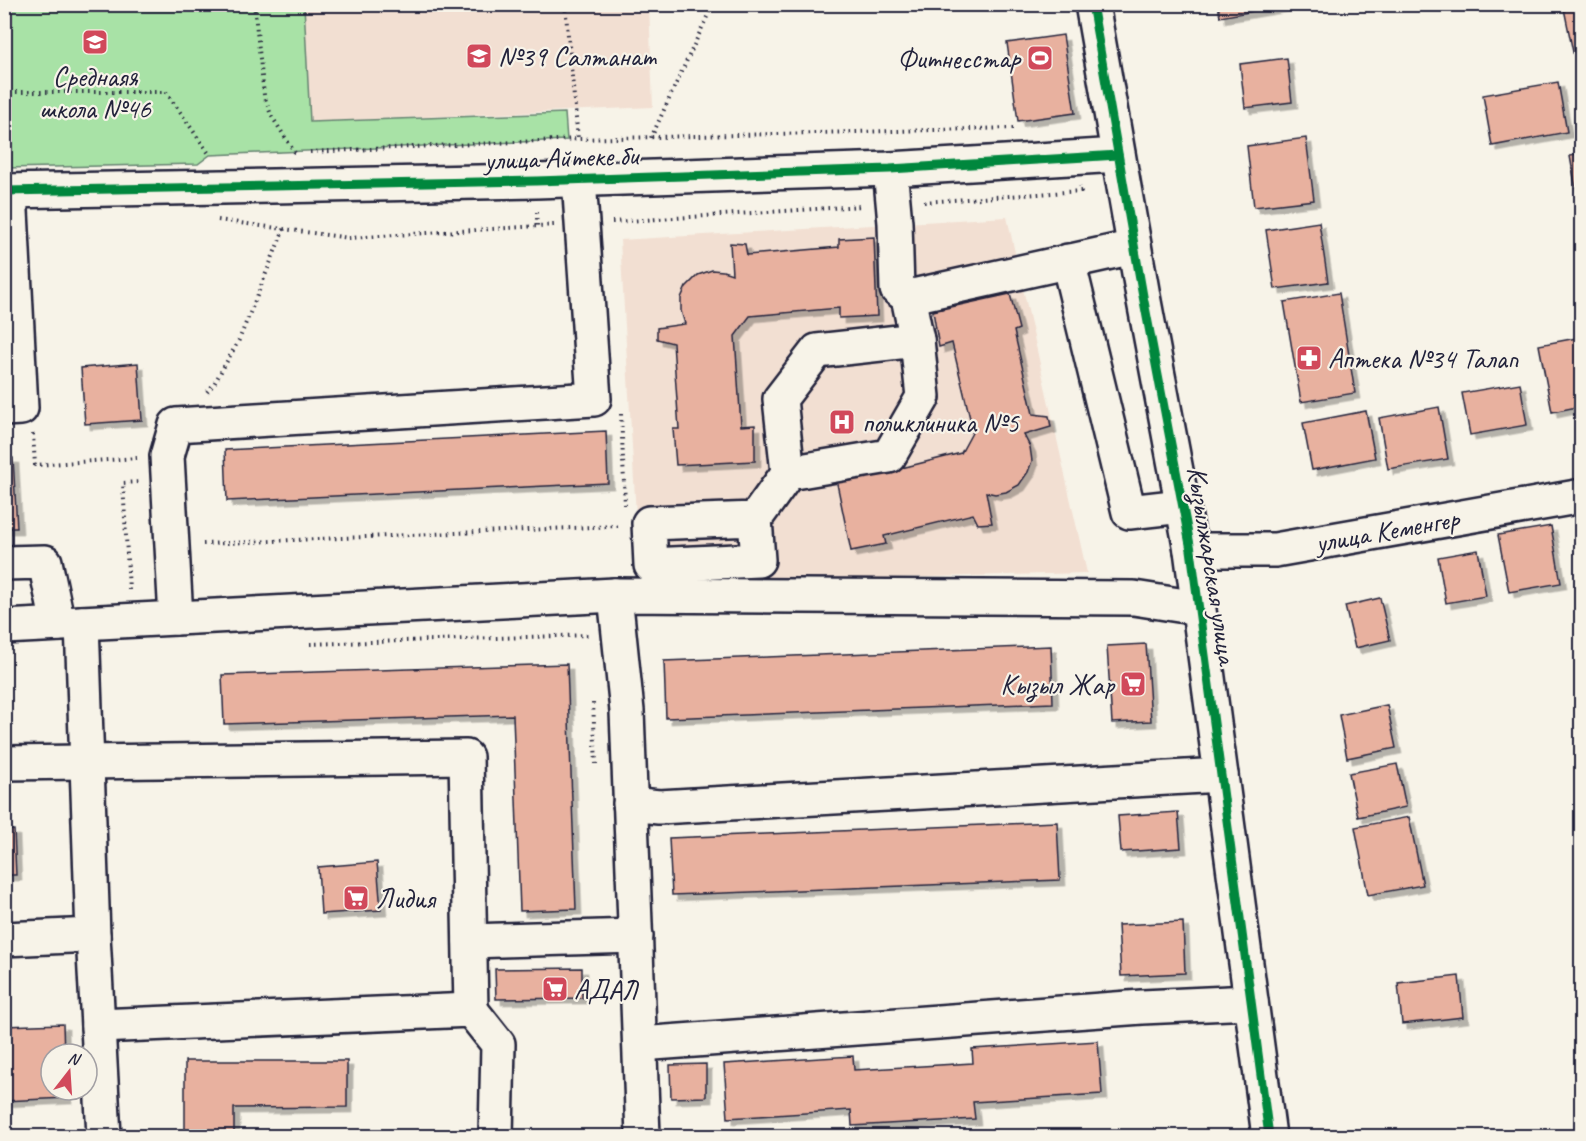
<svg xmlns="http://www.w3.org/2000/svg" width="1586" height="1141" font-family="Caveat,sans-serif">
	<defs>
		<filter id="shadow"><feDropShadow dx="5.5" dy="5.5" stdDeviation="0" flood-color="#0004"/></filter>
	</defs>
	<rect width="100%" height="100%" fill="#f7f3e8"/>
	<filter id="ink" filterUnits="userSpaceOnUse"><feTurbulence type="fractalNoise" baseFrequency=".0167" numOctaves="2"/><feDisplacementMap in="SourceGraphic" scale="12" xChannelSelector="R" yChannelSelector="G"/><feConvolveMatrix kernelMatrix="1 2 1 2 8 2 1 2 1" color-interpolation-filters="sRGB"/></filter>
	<g filter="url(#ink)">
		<!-- built -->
		<g fill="#f2dfd2">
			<polygon points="304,5 649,5 653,107 309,122"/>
			<polygon points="1007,217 1087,573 640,584 620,240"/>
		</g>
		<!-- green -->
		<polygon fill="#a8e2a6" stroke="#658270" stroke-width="1.5" points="4,5 304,5 310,122 565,113 567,140 210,155 198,164 5,168"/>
		<!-- building -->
		<g fill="#e8b19f" stroke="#22223b" stroke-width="1.5" filter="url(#shadow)">
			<polygon points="1218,4 1289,4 1289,5 1220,17"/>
			<polygon points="1563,4 1582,4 1582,56 1574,57"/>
			<polygon points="1063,35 1075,113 1018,121 1007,43"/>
			<polygon points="1287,58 1292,102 1245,108 1240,64"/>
			<polygon points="1558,82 1567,132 1492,146 1483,95"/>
			<polygon points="1306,138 1314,200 1254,207 1247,146"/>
			<polygon points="1582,154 1582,207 1579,207 1570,156"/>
			<polygon points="1319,222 1328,282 1275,289 1266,230"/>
			<polygon points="874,237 877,316 839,318 839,308 750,316 735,336 741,426 755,425 755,461 676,465 673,429 679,429 673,343 657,339 657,328 685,324 681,311 681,298 686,287 698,275 712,270 723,271 732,274 730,243 745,244 747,255 839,247 839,239"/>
			<polygon points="1339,293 1355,393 1301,402 1284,302"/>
			<polygon points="1010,294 1019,329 1014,331 1033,414 1049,416 1051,427 1024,435 1030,447 1032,461 1028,472 1019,485 1006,492 995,494 986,492 992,523 978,524 973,514 884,536 886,544 851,551 835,474 874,475 961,453 973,431 952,343 939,347 933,311"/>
			<polygon points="1582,337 1582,406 1552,412 1539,345"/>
			<polygon points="138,363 142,420 85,424 81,368"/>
			<polygon points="1520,383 1527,425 1470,435 1462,393"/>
			<polygon points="1439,407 1448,459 1388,469 1379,418"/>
			<polygon points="1366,411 1375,458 1312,470 1303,423"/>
			<polygon points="606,431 608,483 227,501 225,450"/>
			<polygon points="4,458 13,458 17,528 4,528"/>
			<polygon points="1551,526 1561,583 1509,592 1498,535"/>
			<polygon points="1478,550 1486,596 1446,603 1438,557"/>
			<polygon points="1380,598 1390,640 1355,648 1345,606"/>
			<polygon points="1146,644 1151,721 1112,723 1107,646"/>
			<polygon points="1051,646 1053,703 666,718 664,661"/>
			<polygon points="567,664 576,909 520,911 513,715 224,724 222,675"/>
			<polygon points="1387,705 1396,748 1347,758 1339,715"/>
			<polygon points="1397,764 1406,807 1358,817 1349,773"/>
			<polygon points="1178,812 1181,848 1121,852 1118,816"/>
			<polygon points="1409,817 1423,885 1368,895 1355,827"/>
			<polygon points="1057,822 1060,880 672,895 669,838"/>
			<polygon points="14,830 16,875 4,875 4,831"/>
			<polygon points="377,862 381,910 321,914 318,867"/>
			<polygon points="1183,922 1185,973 1121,976 1118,925"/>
			<polygon points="582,968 582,998 496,999 495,969"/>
			<polygon points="1459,976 1463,1017 1402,1024 1398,983"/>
			<polygon points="63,1024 64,1054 51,1054 51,1090 66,1090 66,1098 4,1101 4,1026"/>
			<polygon points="1098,1041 1102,1094 973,1102 975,1119 852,1126 851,1110 728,1118 724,1064 853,1056 854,1070 973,1063 972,1049"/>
			<polygon points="185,1061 347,1061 347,1107 234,1108 234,1136 185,1136"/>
			<polygon points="706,1064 706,1097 671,1098 670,1065"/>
		</g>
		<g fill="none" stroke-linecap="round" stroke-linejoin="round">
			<!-- minor casing -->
			<g stroke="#22223b" stroke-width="38">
				<g id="minor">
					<polyline points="1092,4 1143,296 1191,550 1269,1136"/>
					<polyline points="890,169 895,223 897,289 908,297"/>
					<polyline points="4,191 536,181 890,169 1118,155"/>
					<polyline points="1068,261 1129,512 1182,506"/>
					<polyline points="4,409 21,408 10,191"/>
					<polyline points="788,473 889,456 923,397 917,340"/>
					<polyline points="755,519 758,560 651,565 649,523 755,519 788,473 780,399 817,351 917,340 908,297 1134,247"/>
					<polyline points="1191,550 1275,550 1582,496"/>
					<polyline points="4,563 45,562 58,624"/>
					<polyline points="615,595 627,711 643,1136"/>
					<polyline points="176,618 167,456 176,425 594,399 579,179"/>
					<polyline points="82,623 93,935 104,1136"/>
					<polyline points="4,627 615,595 1134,598 1198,608"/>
					<polyline points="4,763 466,757 471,1010"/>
					<polyline points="630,804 659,807 1221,775"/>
					<polyline points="4,939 93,935"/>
					<polyline points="470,941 636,936"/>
					<polyline points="98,1026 471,1010 498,1044 496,1136"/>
					<polyline points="640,1044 1142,1007 1251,1002"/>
				</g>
			</g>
			<!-- path -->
			<g stroke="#22223b" stroke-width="4" stroke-dasharray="1.5 4.5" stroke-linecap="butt">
				<polyline points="254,4 264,95 271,115 295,153"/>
				<polyline points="565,4 578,139"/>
				<polyline points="4,92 166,92 210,155"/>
				<polyline points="651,138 713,4"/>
				<polyline points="310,152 578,139 1013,128"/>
				<polyline points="924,202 1081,191 1080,186"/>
				<polyline points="537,212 537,226"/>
				<polyline points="218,220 349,238 554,225"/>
				<polyline points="612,222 862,206"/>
				<polyline points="207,392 214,384 239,340 284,229"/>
				<polyline points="621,414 625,505"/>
				<polyline points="33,434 35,465 137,458"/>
				<polyline points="203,544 618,526"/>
				<polyline points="129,590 123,483 140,482"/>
				<polyline points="310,644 590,635"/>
				<polyline points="593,703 596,764"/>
			</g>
			<!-- minor -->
			<use href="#minor" stroke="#f7f3e8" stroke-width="33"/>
			<!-- cycleway casing -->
			<g stroke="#f7f3e8" stroke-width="13">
				<g id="cycleway">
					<polyline points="1092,4 1143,296 1191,550 1269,1136"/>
					<polyline points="4,191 536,181 890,169 1118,155"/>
				</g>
			</g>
			<!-- cycleway -->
			<use href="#cycleway" stroke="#00873e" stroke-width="9"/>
		</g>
	</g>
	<!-- icons -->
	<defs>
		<g id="school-square" transform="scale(1.35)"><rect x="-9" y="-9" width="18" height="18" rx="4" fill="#d1495b" stroke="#f7f3e8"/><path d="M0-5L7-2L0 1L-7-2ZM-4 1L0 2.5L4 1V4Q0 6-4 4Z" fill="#fff"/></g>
		<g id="stadium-square" transform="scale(1.35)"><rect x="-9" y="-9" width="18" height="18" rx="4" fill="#d1495b" stroke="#f7f3e8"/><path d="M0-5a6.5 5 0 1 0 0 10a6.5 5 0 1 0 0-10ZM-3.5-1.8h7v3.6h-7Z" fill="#fff"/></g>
		<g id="pharmacy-square" transform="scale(1.35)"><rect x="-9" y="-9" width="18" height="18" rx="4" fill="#d1495b" stroke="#f7f3e8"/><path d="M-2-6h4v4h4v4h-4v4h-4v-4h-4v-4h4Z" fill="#fff"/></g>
		<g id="hospital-square" transform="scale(1.35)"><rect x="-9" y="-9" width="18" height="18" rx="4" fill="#d1495b" stroke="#f7f3e8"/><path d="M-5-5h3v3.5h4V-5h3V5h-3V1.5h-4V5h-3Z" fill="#fff"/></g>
		<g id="supermarket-square" transform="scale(1.35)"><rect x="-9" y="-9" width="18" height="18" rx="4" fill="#d1495b" stroke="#f7f3e8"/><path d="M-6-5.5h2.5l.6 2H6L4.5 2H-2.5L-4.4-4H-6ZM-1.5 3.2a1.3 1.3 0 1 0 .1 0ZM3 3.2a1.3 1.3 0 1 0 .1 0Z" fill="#fff"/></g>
	</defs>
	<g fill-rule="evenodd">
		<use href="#school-square" x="95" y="42"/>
		<use href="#school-square" x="479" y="56"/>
		<use href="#stadium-square" x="1040" y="58"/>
		<use href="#pharmacy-square" x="1309" y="358"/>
		<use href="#hospital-square" x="842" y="422"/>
		<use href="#supermarket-square" x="1133" y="684"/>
		<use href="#supermarket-square" x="356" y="898"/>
		<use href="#supermarket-square" x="555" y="989"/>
	</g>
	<g text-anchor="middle" stroke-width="4.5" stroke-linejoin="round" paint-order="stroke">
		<!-- poi labels -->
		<g font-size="28" fill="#22223b" stroke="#f7f3e8" text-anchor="start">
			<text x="498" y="66">№39 Салтанат</text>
			<text x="1020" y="68" text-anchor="end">Фитнесстар</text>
			<text x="95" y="86" text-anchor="middle">Среднаяя<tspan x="95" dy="32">школа №46</tspan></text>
			<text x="1328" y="368">Аптека №34 Талап</text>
			<text x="862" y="432">поликлиника №5</text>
			<text x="1114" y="694" text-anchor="end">Кызыл Жар</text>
			<text x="376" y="908">Лидия</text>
			<text x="574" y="999">АДАЛ</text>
		</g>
		<!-- street labels -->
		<g font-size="28" fill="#22223b" stroke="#f7f3e8">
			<text transform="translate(561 157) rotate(-2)" y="10">улица Айтеке би</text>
			<text transform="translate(1387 530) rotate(-10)" y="10">улица Кеменгер</text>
			<text transform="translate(1213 565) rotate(81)" y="10">Кызылжарская улица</text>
		</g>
	</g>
	<!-- margin -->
	<rect width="1586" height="1141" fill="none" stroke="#f7f3e8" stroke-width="24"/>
	<rect x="12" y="12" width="1562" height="1117" fill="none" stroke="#22223b" stroke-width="2" filter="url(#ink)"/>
	<!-- north arrow -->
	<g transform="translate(69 1072) rotate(17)"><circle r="28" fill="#f7f3e8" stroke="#a29fa3" stroke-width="1.5"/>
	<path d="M0-4.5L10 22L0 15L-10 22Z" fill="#d1495b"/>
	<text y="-9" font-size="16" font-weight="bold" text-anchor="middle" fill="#22223b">N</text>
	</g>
</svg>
